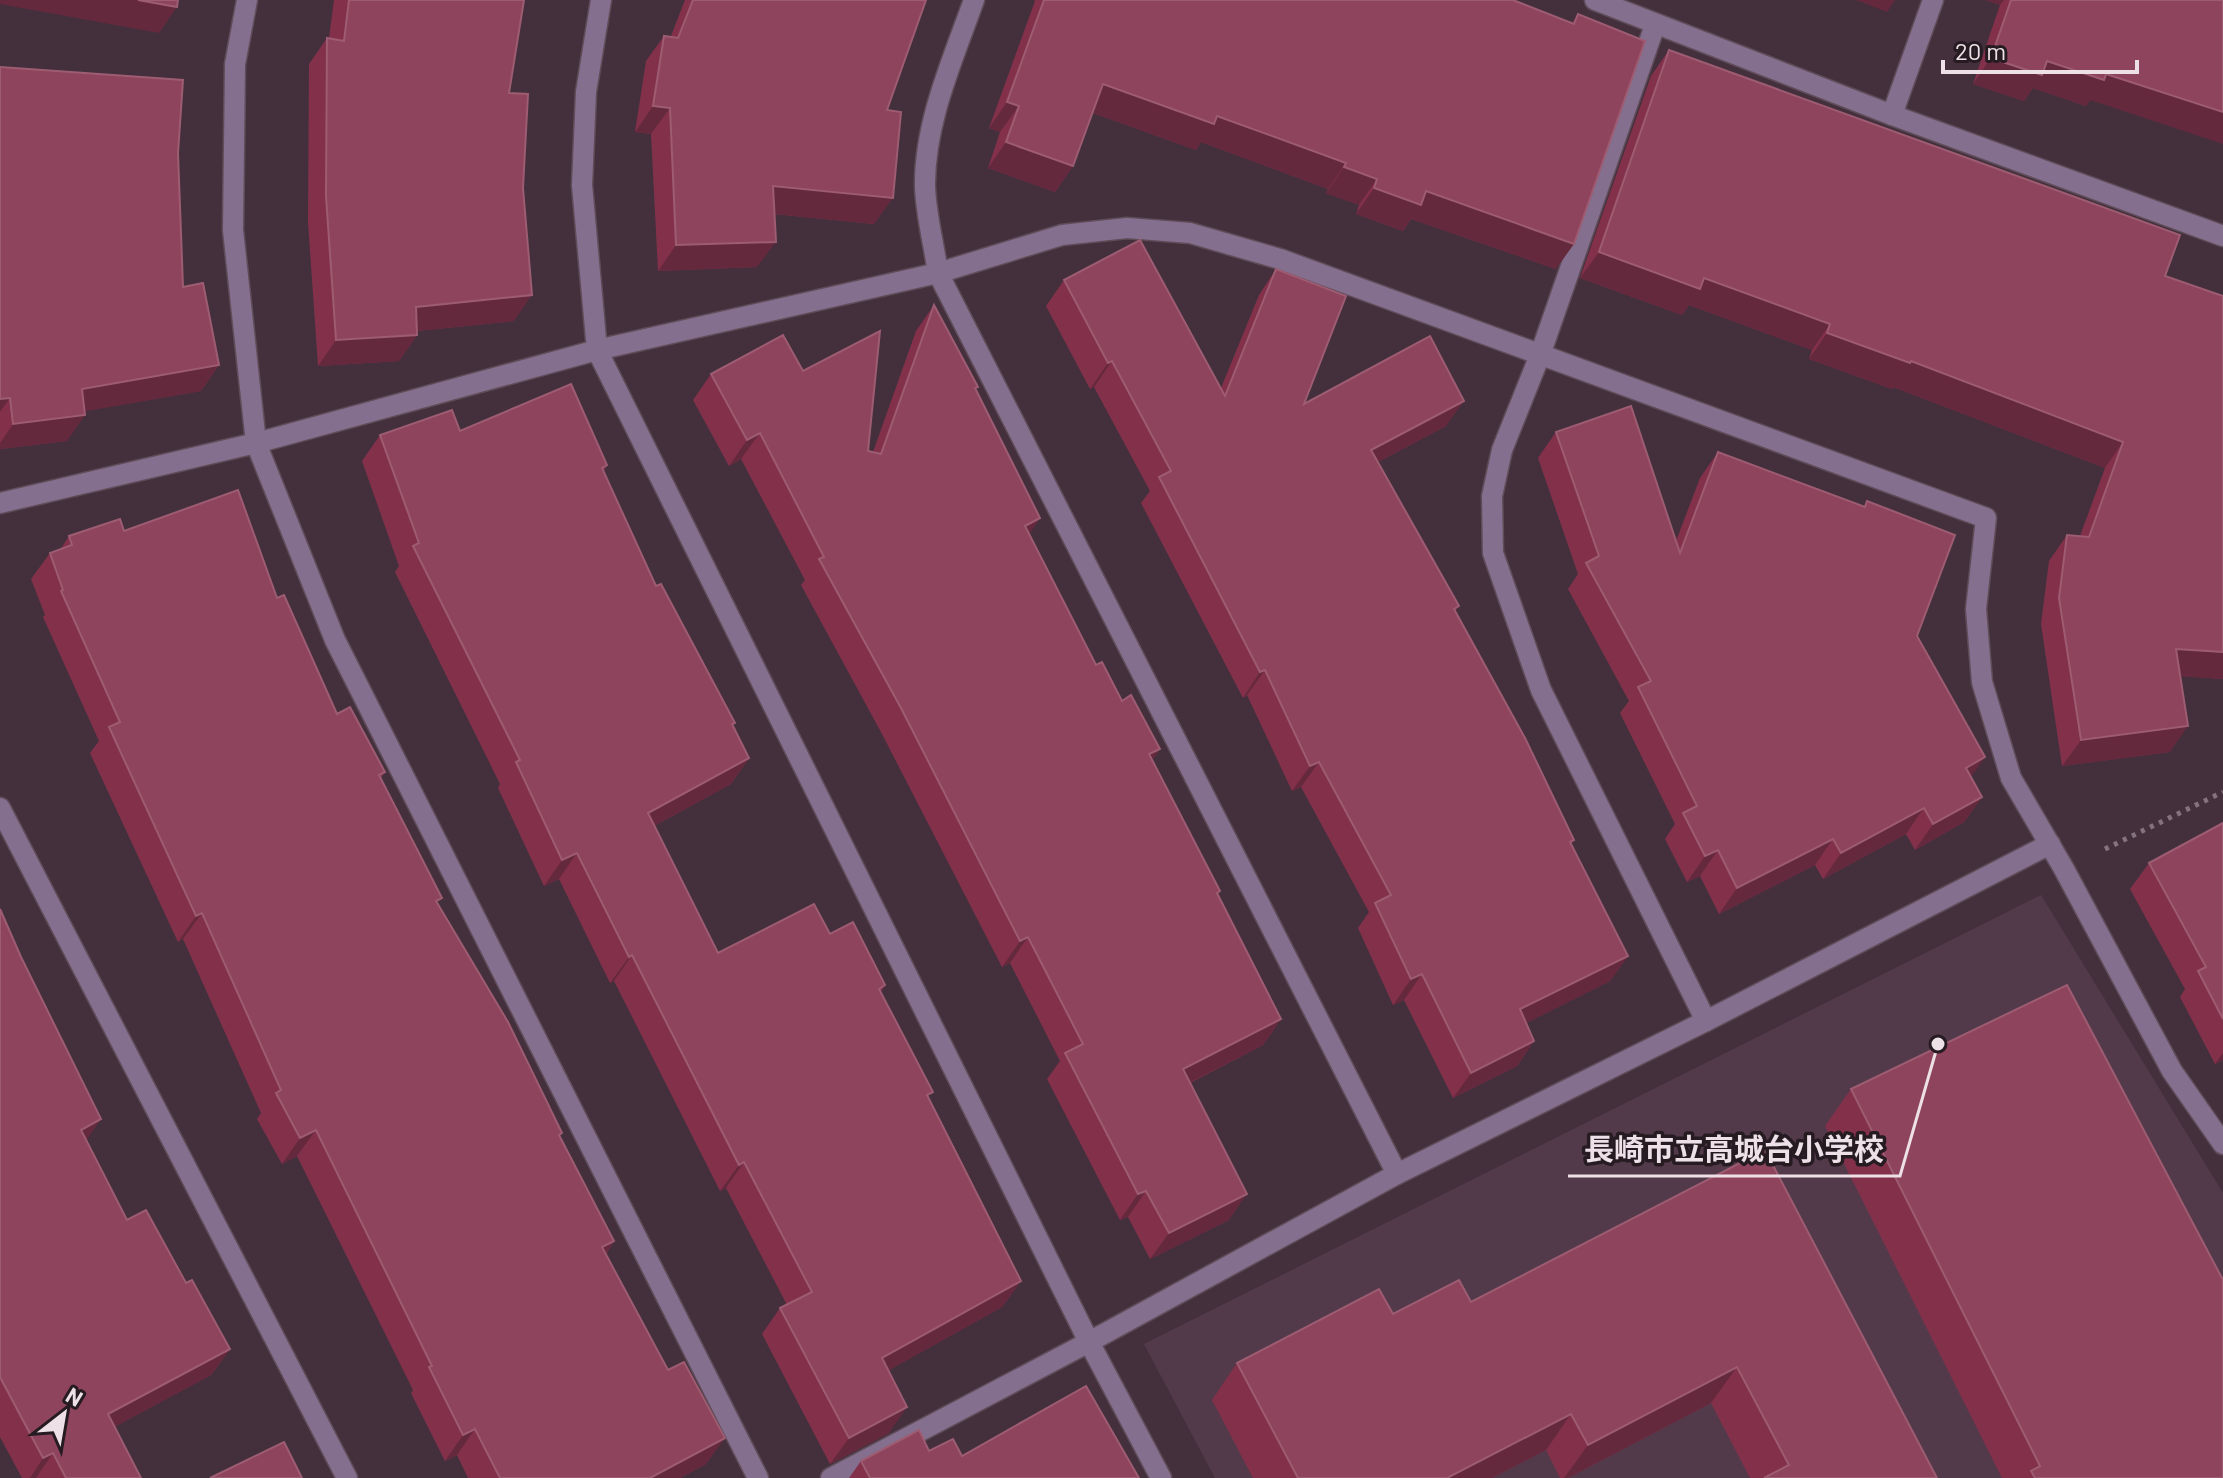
<svg xmlns="http://www.w3.org/2000/svg" width="2223" height="1478" font-family="Barlow,'Noto Sans JP',sans-serif">
	<rect width="100%" height="100%" fill="#44303d"/>
	<!-- built -->
	<polygon fill="#533a4b" points="2041,895 2223,1193 2223,1478 1215,1478 1144,1344"/>
	<g fill="none" stroke-linecap="round" stroke-linejoin="round">
		<!-- minor casing -->
		<g stroke="#5f4c58" stroke-width="23">
			<g id="minor">
				<polyline points="247,0 235,64 233,230 256,443 335,640 758,1478"/>
				<polyline points="601,0 586,92 582,185 597,350 1089,1342 1161,1478"/>
				<path d="M 974,0 C 953,59 924,123 925,187 C 926,215 934,245 938,273 L 1397,1174"/>
				<polyline points="1595,0 1892,115 2223,236"/>
				<polyline points="1655,25 1540,355 1502,450 1492,496 1493,553 1541,690 1706,1021"/>
				<polyline points="1892,115 1933,0"/>
				<polyline points="0,503 256,443 597,350 938,273 1062,235 1127,228 1190,233 1280,259 1986,518 1976,609 1982,682 2011,778 2064,869 2172,1071 2223,1144"/>
				<polyline points="0,808 347,1478"/>
				<polyline points="831,1478 1089,1342 1397,1174 1706,1021 2050,844"/>
			</g>
		</g>
		<!-- path -->
		<polyline stroke="#84737e" stroke-width="5" stroke-dasharray="4 6" stroke-linecap="butt" points="2105,849 2223,792"/>
		<!-- minor -->
		<use href="#minor" stroke="#856f8f" stroke-width="20"/>
	</g>
	<!-- wall -->
	<g fill="#83314b">
		<polygon points="334,0 524,0 509,93 514,321 417,331 417,335 399,361 318,366 308,222 309,64 327,38 329,38"/>
		<polygon points="685,0 926,0 887,110 874,224 774,214 757,267 658,271 651,134 635,132 646,61 664,36 671,36"/>
		<polygon points="1034,0 1513,0 1572,23 1578,14 1556,269 1411,219 1403,231 1356,214 1359,205 1326,193 1328,189 1201,142 1196,150 1093,113 1073,166 1055,192 988,168 1000,132 989,128 1035,1"/>
		<polygon points="1986,0 2223,0 2090,100 2086,106 2033,88 2024,101 1973,84 2000,5"/>
		<polygon points="1669,50 2165,276 2223,296 2223,679 2180,676 2170,752 2062,766 2041,624 2049,561 2067,535 2080,536 2105,468 1893,387 1892,389 1809,359 1812,350 1689,305 1682,315 1580,278 1651,76"/>
		<polygon points="0,67 183,287 219,365 201,391 84,411 67,441 0,449"/>
		<polygon points="1276,269 1304,404 1446,426 1378,462 1459,606 1455,611 1574,840 1571,844 1628,956 1610,981 1526,1023 1534,1041 1517,1066 1453,1098 1404,1000 1393,1005 1358,928 1369,912 1301,787 1292,791 1247,695 1243,698 1141,503 1150,491 1094,387 1090,389 1046,306 1064,280 1221,388 1259,295"/>
		<polygon points="934,305 1040,518 1029,534 1096,665 1160,749 1152,760 1218,894 1281,1019 1263,1045 1190,1083 1229,1220 1150,1259 1128,1217 1120,1220 1047,1079 1060,1061 1010,963 1002,967 882,734 801,585 805,580 741,459 729,466 693,400 711,374 803,371 868,451 873,452 916,331"/>
		<polygon points="460,431 607,465 604,471 656,586 749,758 731,784 654,826 718,953 830,934 885,985 881,992 928,1099 1021,1281 1002,1307 889,1370 889,1433 830,1464 762,1334 780,1308 787,1305 726,1188 720,1191 614,981 610,983 559,879 544,886 498,788 500,784 395,572 399,566 362,461 380,435"/>
		<polygon points="1556,432 1676,541 1700,478 1718,452 1864,506 1867,501 1917,636 1971,777 1982,797 1964,822 1915,850 1906,834 1823,879 1815,865 1719,914 1700,876 1687,882 1665,839 1675,824 1620,713 1629,701 1568,589 1578,574 1538,458"/>
		<polygon points="124,531 277,598 337,714 385,772 381,778 438,905 562,1133 560,1136 614,1241 606,1254 706,1464 680,1478 468,1478 457,1455 445,1461 411,1393 413,1390 297,1156 282,1164 257,1119 261,1113 183,939 178,942 90,753 99,741 43,617 45,615 31,579 50,553 60,550 69,536"/>
		<polygon points="2223,823 2223,1060 2215,1064 2180,997 2185,989 2130,889 2149,863"/>
		<polygon points="0,909 86,1141 127,1220 186,1283 230,1349 211,1375 114,1427 141,1478 22,1478 0,1437"/>
		<polygon points="1851,1089 2223,1478 2002,1478 1825,1126"/>
		<polygon points="1765,1150 1937,1478 1750,1478 1711,1403 1568,1478 1560,1478 1546,1450 1492,1478 1253,1478 1212,1400 1237,1363 1393,1314 1471,1302"/>
		<polygon points="929,1451 962,1456 1139,1478 849,1478 861,1461"/>
	</g>
	<!-- shaded-wall -->
	<g fill="#65293e">
		<polygon points="0,0 138,0 177,7 159,33 0,4"/>
		<polygon points="1856,0 1895,0 1887,12"/>
		<polygon points="1986,0 2004,0 2000,5"/>
		<polygon points="1991,58 2047,61 2106,74 2223,112 2223,144 2090,100 2086,106 2033,88 2024,101 1973,84"/>
		<polygon points="1103,84 1217,116 1346,163 1328,189 1201,142 1196,150 1085,110"/>
		<polygon points="1007,102 1019,106 1000,132 989,128"/>
		<polygon points="653,106 670,108 651,134 635,132"/>
		<polygon points="1006,142 1073,166 1055,192 988,168"/>
		<polygon points="1344,167 1377,179 1359,205 1326,193"/>
		<polygon points="773,186 893,198 874,224 754,212"/>
		<polygon points="1374,188 1426,191 1574,244 1556,269 1411,219 1403,231 1356,214"/>
		<polygon points="776,242 757,267 658,271 676,245"/>
		<polygon points="1599,252 1704,278 1830,324 1812,350 1689,305 1682,315 1580,278"/>
		<polygon points="532,295 514,321 397,333 416,307"/>
		<polygon points="1827,333 1911,361 2123,442 2105,468 1893,387 1892,389 1809,359"/>
		<polygon points="417,335 399,361 318,366 336,340"/>
		<polygon points="1112,361 1094,387 1090,389 1108,363"/>
		<polygon points="219,365 201,391 64,415 82,389"/>
		<polygon points="10,398 0,412 0,399"/>
		<polygon points="1464,401 1446,426 1353,475 1371,450"/>
		<polygon points="85,415 67,441 0,449 0,443 13,424"/>
		<polygon points="760,433 741,459 729,466 747,440"/>
		<polygon points="1040,518 1022,544 1025,526"/>
		<polygon points="2176,649 2223,652 2223,679 2158,675"/>
		<polygon points="1265,670 1247,695 1243,698 1260,672"/>
		<polygon points="2188,726 2170,752 2062,766 2081,740"/>
		<polygon points="1160,749 1141,775 1149,754"/>
		<polygon points="1985,757 1967,783 1966,768"/>
		<polygon points="749,758 731,784 630,839 648,813"/>
		<polygon points="1319,762 1301,787 1292,791 1310,766"/>
		<polygon points="1982,797 1964,822 1915,850 1933,824"/>
		<polygon points="1924,808 1906,834 1823,879 1841,853"/>
		<polygon points="1833,839 1815,865 1719,914 1737,888"/>
		<polygon points="1718,850 1700,876 1687,882 1705,856"/>
		<polygon points="577,853 559,879 544,886 562,860"/>
		<polygon points="202,913 183,939 178,942 196,916"/>
		<polygon points="1028,937 1010,963 1002,967 1020,941"/>
		<polygon points="632,955 614,981 610,983 629,957"/>
		<polygon points="1628,956 1610,981 1502,1035 1520,1009"/>
		<polygon points="1422,974 1404,1000 1393,1005 1411,979"/>
		<polygon points="1281,1019 1263,1045 1165,1095 1183,1069"/>
		<polygon points="1534,1041 1517,1066 1453,1098 1471,1073"/>
		<polygon points="2223,1053 2223,1060 2215,1064"/>
		<polygon points="101,1119 83,1145 81,1130"/>
		<polygon points="316,1130 297,1156 282,1164 300,1138"/>
		<polygon points="744,1162 726,1188 720,1191 739,1165"/>
		<polygon points="1146,1191 1128,1217 1120,1220 1138,1194"/>
		<polygon points="1247,1194 1229,1220 1150,1259 1169,1233"/>
		<polygon points="614,1241 596,1267 602,1247"/>
		<polygon points="1021,1281 1002,1307 864,1384 882,1358"/>
		<polygon points="230,1349 211,1375 90,1440 108,1414"/>
		<polygon points="1737,1367 1711,1403 1568,1478 1564,1478 1588,1445"/>
		<polygon points="907,1407 889,1433 830,1464 849,1438"/>
		<polygon points="1571,1414 1546,1450 1492,1478 1447,1478"/>
		<polygon points="475,1429 457,1455 445,1461 463,1435"/>
		<polygon points="725,1438 706,1464 680,1478 650,1478"/>
		<polygon points="53,1453 36,1478 30,1478 43,1458"/>
	</g>
	<!-- building -->
	<g fill="#8e445c" stroke="#9d5c71" stroke-width="2">
		<polygon points="138,0 178,0 177,7"/>
		<polygon points="349,0 524,0 509,93 528,94 523,188 532,295 416,307 417,335 336,340 326,196 327,38 344,41"/>
		<polygon points="693,0 926,0 887,110 901,112 893,198 773,186 776,242 676,245 670,108 653,106 664,36 678,38"/>
		<polygon points="1044,0 1513,0 1574,24 1578,14 1645,41 1574,244 1426,191 1421,205 1374,188 1377,179 1344,167 1346,163 1217,116 1214,124 1103,84 1073,166 1006,142 1019,106 1007,102"/>
		<polygon points="2011,0 2223,0 2223,112 2106,74 2104,80 2047,61 2042,75 1991,58"/>
		<polygon points="1669,50 2180,235 2165,276 2223,296 2223,652 2176,649 2188,726 2081,740 2059,598 2067,535 2089,537 2123,442 1911,361 1910,363 1827,333 1830,324 1704,278 1700,289 1599,252"/>
		<polygon points="0,67 183,80 178,153 183,287 203,283 219,365 82,389 85,415 13,424 10,398 0,399"/>
		<polygon points="1140,240 1225,396 1276,269 1346,296 1304,404 1430,336 1464,401 1371,450 1459,606 1454,609 1525,738 1574,840 1570,842 1628,956 1520,1009 1534,1041 1471,1073 1422,974 1411,979 1375,903 1391,895 1319,762 1310,766 1265,670 1260,672 1159,477 1171,471 1112,361 1108,363 1064,280"/>
		<polygon points="934,305 978,387 975,388 1040,518 1025,526 1096,665 1102,662 1122,701 1131,695 1160,749 1149,754 1220,891 1217,893 1281,1019 1183,1069 1247,1194 1169,1233 1146,1191 1138,1194 1065,1053 1083,1044 1028,937 1020,941 901,708 819,559 824,557 760,433 747,440 711,374 783,335 803,371 880,331 868,451 881,454"/>
		<polygon points="571,384 607,465 602,468 656,586 661,584 735,723 732,724 749,758 648,813 718,953 814,904 830,934 853,922 885,985 879,989 933,1092 927,1095 1021,1281 882,1358 907,1407 849,1438 780,1308 812,1292 744,1162 739,1165 632,955 629,957 577,853 562,860 516,762 520,760 413,546 419,543 380,435 452,410 460,431"/>
		<polygon points="1631,406 1680,553 1718,452 1865,507 1867,501 1955,535 1917,636 1985,757 1966,768 1982,797 1933,824 1924,808 1841,853 1833,839 1737,888 1718,850 1705,856 1683,813 1697,806 1638,687 1651,681 1586,563 1599,556 1556,432"/>
		<polygon points="238,490 277,598 284,595 337,714 350,707 385,772 379,775 442,898 436,901 508,1022 562,1133 559,1135 614,1241 602,1247 668,1370 684,1362 725,1438 650,1478 500,1478 475,1429 463,1435 429,1367 432,1366 316,1130 300,1138 276,1093 281,1090 202,913 196,916 109,727 120,722 61,591 63,590 50,553 72,545 69,536 120,519 124,531"/>
		<polygon points="2223,823 2223,1019 2198,971 2206,967 2149,863"/>
		<polygon points="0,909 21,957 101,1119 81,1130 127,1220 146,1210 186,1283 192,1280 230,1349 108,1414 141,1478 66,1478 53,1453 43,1458 0,1377"/>
		<polygon points="2067,985 2223,1280 2223,1478 2035,1478 2031,1471 2040,1466 1851,1089"/>
		<polygon points="1765,1150 1937,1478 1764,1478 1789,1465 1737,1367 1588,1445 1571,1414 1447,1478 1298,1478 1237,1363 1379,1289 1393,1314 1459,1280 1471,1302"/>
		<polygon points="1086,1386 1139,1478 870,1478 861,1461 919,1430 929,1451 953,1439 962,1456"/>
		<polygon points="284,1442 302,1478 210,1478"/>
	</g>
	<!-- callouts -->
	<path fill="none" stroke="#ede0e7" stroke-width="3" d="M1938 1044L1900 1176H1568"/>
	<circle fill="#ede0e7" stroke="#251b21" stroke-width="3" cx="1938" cy="1044" r="8"/>
	<g font-size="30" text-anchor="middle" font-weight="bold" fill="#ede0e7" stroke="#251b21" stroke-width="7" stroke-linejoin="round" paint-order="stroke">
		<text x="1734" y="1160">長崎市立高城台小学校</text>
	</g>
	<!-- north arrow -->
	<g transform="translate(64 1414) rotate(31)" stroke="#251b21" stroke-width="6" paint-order="stroke">
	<path d="M0-6L14 30L0 20L-14 30Z" fill="#ede0e7"/>
	<text y="-12" font-size="22" font-weight="bold" text-anchor="middle" fill="#ede0e7">N</text>
	</g>
	<!-- scale -->
	<path d="M1943 60v12h194v-12" fill="none" stroke="#ede0e7" stroke-width="4"/>
	<text x="1955" y="60" font-size="24" fill="#ede0e7" stroke="#251b21" stroke-width="6" paint-order="stroke">20 m</text>
</svg>
